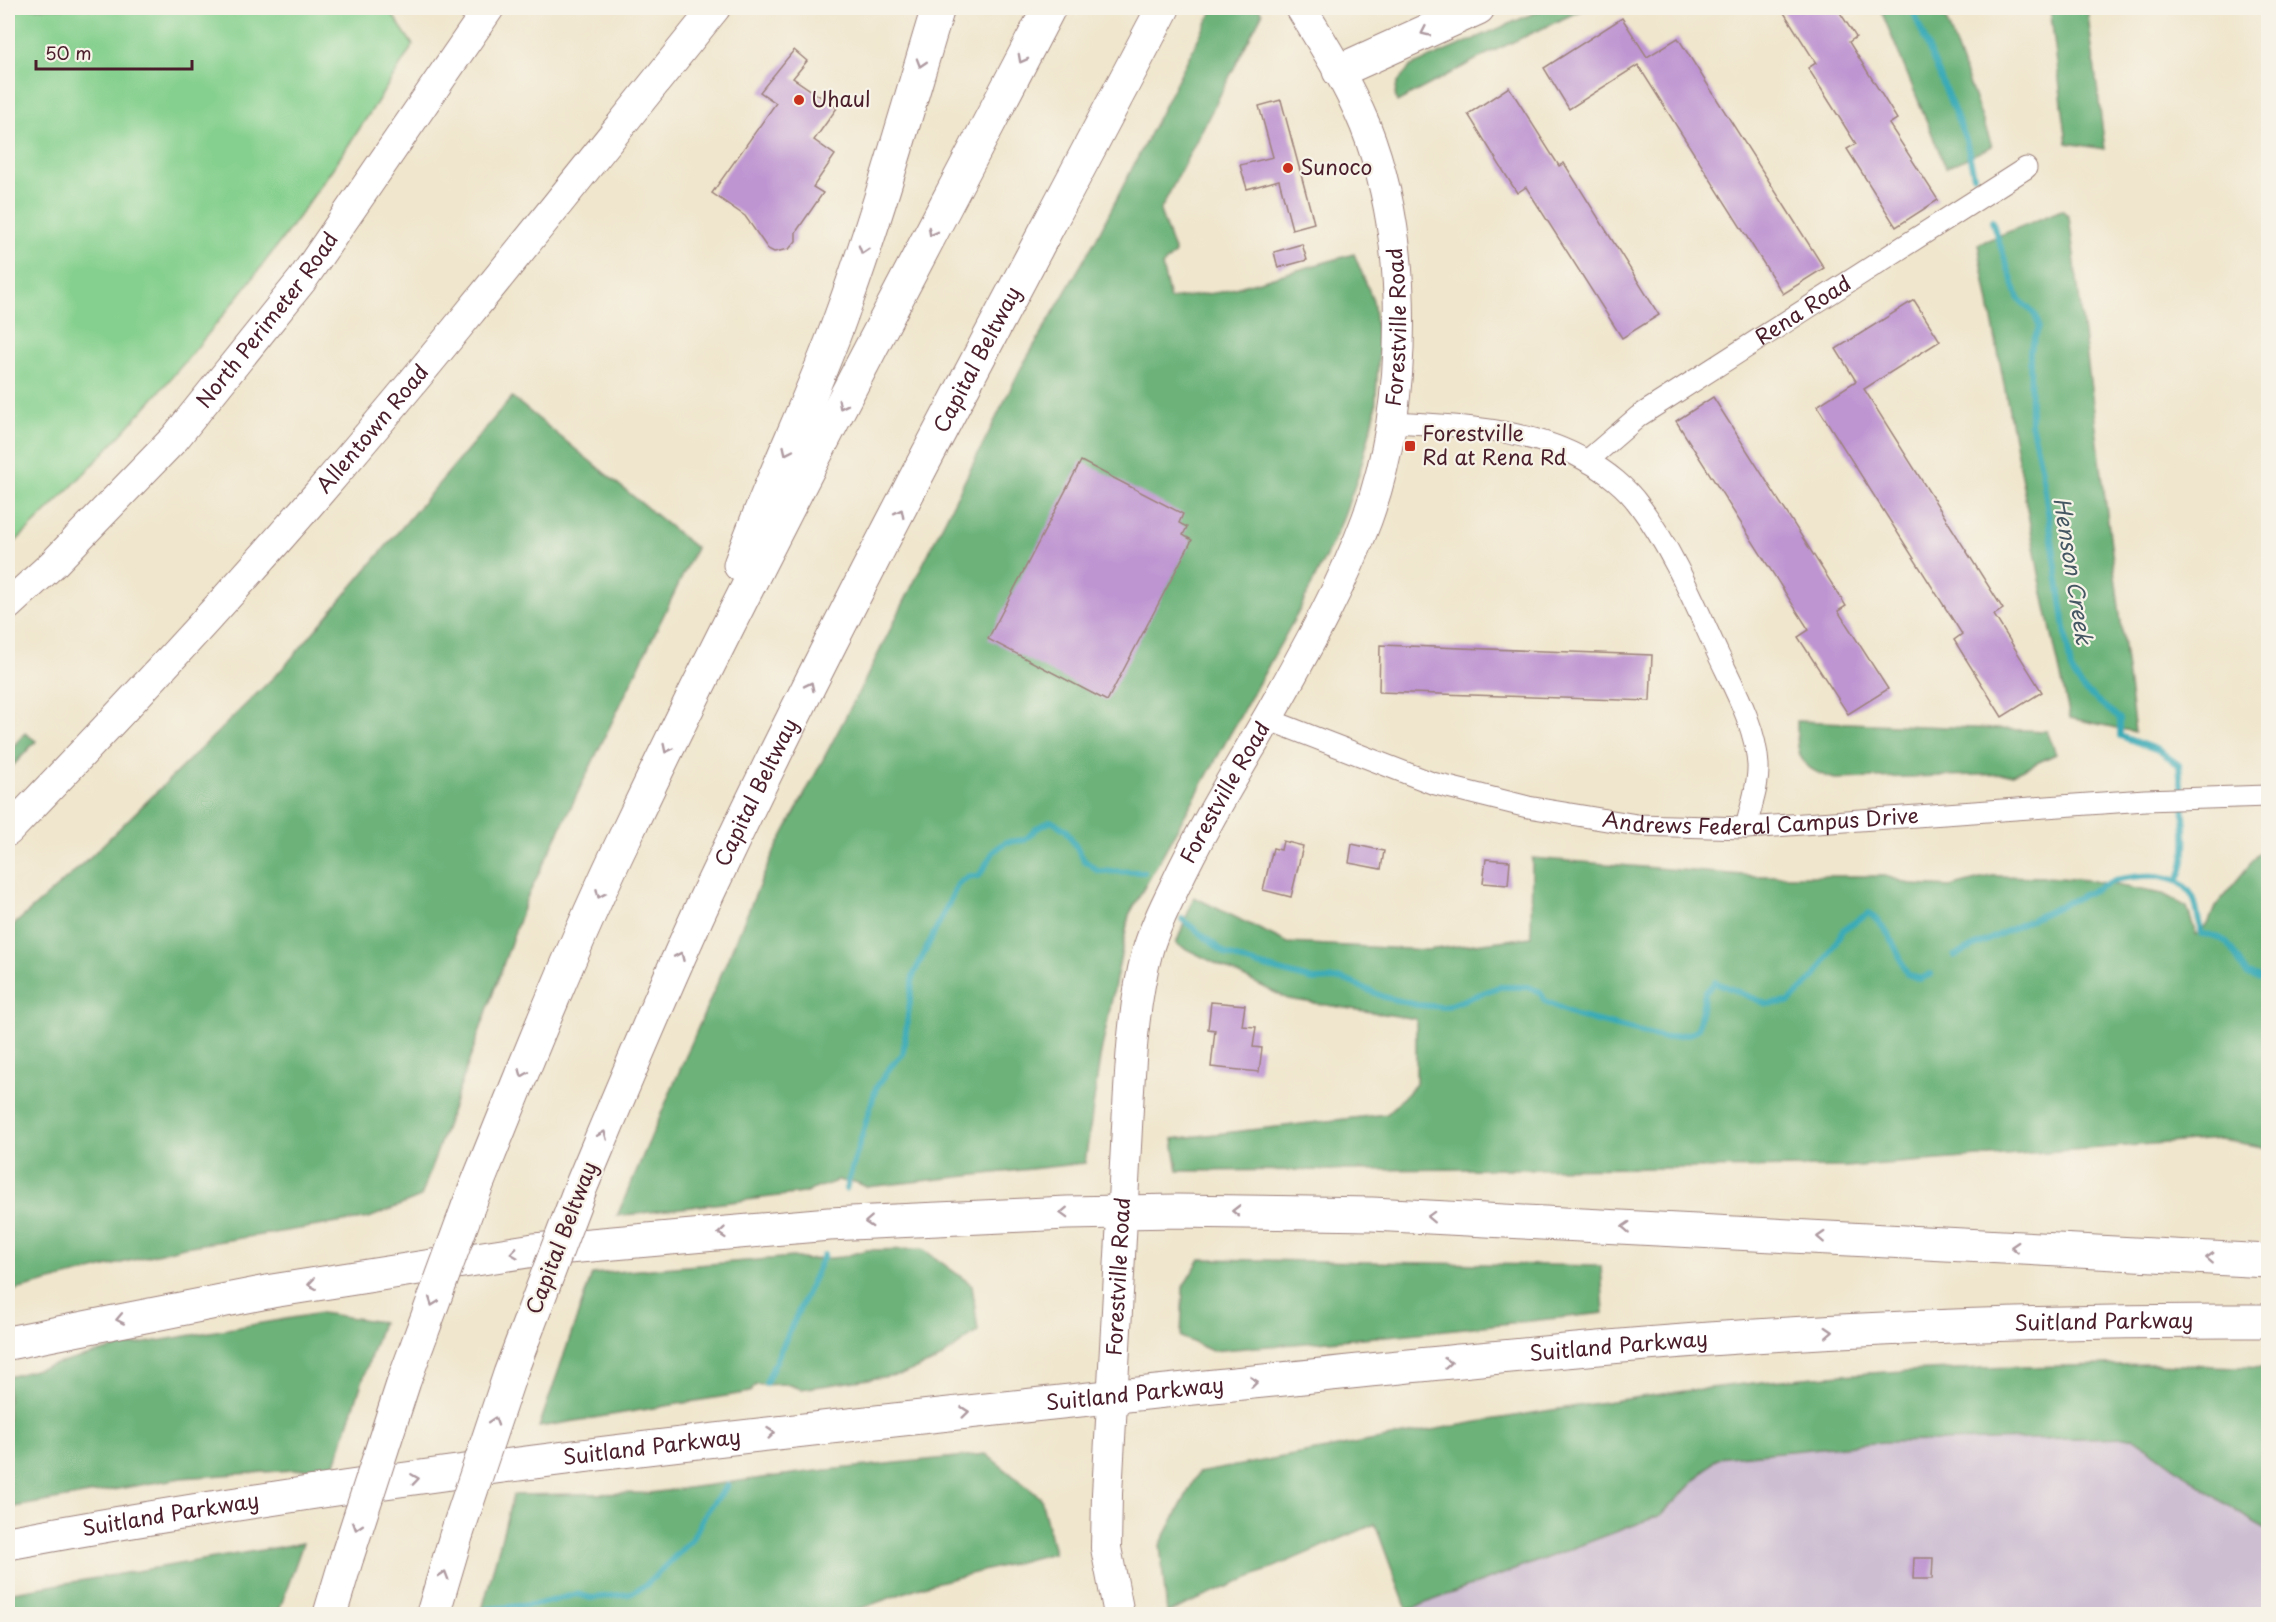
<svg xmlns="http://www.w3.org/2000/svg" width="2276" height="1622" font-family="'Playpen Sans',sans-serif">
	<rect width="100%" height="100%" fill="#f7f3e8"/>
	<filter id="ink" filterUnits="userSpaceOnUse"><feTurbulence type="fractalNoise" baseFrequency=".0167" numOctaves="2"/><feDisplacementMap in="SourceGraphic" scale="12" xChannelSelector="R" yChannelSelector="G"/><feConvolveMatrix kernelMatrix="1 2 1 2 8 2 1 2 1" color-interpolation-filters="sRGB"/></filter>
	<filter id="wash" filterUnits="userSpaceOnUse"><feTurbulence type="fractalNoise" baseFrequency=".008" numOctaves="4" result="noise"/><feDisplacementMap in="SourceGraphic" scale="24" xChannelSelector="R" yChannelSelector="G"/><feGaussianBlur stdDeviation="1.35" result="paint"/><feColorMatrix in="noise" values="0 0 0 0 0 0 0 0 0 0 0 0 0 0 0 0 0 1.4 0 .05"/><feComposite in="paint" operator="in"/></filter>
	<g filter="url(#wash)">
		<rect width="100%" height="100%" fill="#f0e6cd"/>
		<!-- industrial -->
		<polygon fill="#cdbed2" points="2133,1437 2237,1512 2268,1530 2268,1614 1410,1614 1407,1610 1661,1515 1716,1458 1884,1442"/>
		<!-- green -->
		<path fill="#85d08e" stroke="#68785c" stroke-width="1.5" d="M 8,8 L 388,8 L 413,45 C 300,229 165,401 8,549 Z"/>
		<!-- forest -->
		<g fill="#6cb279" stroke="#5b6852" stroke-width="1.5">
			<polygon points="1214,8 1259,8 1262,14 1160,211 1175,253 1162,266 1170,299 1221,292 1354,254 1373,300 1379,349 1375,413 1359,474 1338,531 1299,611 1129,915 1100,1058 1085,1163 867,1187 855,1182 837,1181 803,1193 617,1216 772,856 863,684 1021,368 1095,241"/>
			<path d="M 1546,8 L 1586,8 L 1483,56 L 1397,102 C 1391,87 1401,77 1411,66 Z"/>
			<polygon points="1880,8 1942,8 1992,146 1946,168"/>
			<polygon points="2050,8 2087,8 2105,149 2067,143"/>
			<polygon points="2062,210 2069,217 2135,732 2070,718 2041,584 1978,244"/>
			<polygon points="512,397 696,548 526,900 421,1197 369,1218 184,1247 8,1292 8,930 83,864 284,667"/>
			<path d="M 1797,721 L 2047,731 L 2056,754 L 2013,774 L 1835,779 C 1798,768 1797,757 1797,721 Z"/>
			<polygon points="25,733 36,741 8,771 8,752"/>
			<polygon points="2260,852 2268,854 2268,1148 2220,1139 1845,1167 1178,1171 1173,1139 1387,1114 1416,1084 1416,1019 1288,999 1176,944 1194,897 1288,943 1427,950 1531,937 1532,858 1755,876 1885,876 1913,885 1950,887 1992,876 2044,877 2088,880 2163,894 2187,907 2196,935 2208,924 2215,907"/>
			<polygon points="923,1249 972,1285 978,1331 938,1360 903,1374 801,1389 786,1384 756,1385 750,1392 539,1427 592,1274 793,1257 807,1260 842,1257 866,1250"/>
			<polygon points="1200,1259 1601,1266 1604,1313 1409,1334 1212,1351 1181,1337 1183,1287"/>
			<polygon points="321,1313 382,1322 334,1467 181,1478 8,1508 8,1377 116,1348"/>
			<path d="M 2154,1364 L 2268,1368 L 2268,1530 L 2237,1512 L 2133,1437 L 1884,1442 L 1717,1458 L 1661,1515 L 1407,1610 L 1375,1524 L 1167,1613 L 1160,1545 L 1198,1473 C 1388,1437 1579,1401 1772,1381 C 1899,1368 2026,1367 2154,1364 Z"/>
			<polygon points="986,1454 1041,1498 1054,1553 923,1586 845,1614 481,1614 513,1495 650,1493 808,1472"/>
			<polygon points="303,1543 278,1614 8,1614 8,1593"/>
		</g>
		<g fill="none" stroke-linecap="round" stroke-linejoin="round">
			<!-- stream -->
			<g stroke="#3aabb7" stroke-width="6">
				<polyline points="1912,8 1966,140 1974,176"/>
				<path d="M 1992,221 L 2018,298 L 2036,316 L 2039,327 L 2030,350 L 2031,423 L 2042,471 L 2071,670 L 2083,689 L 2120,719 L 2120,736 L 2158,750 L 2179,765 C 2181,793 2193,858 2177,881"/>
				<path d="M 1182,919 L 1226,954 L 1247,962 L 1313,980 L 1343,979 L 1384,997 L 1417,1005 L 1445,1007 L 1499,987 L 1528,987 L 1540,992 L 1545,1001 L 1577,1016 L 1665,1038 L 1692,1033 L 1698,1028 L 1705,993 L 1715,982 L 1767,1004 L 1789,1002 L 1815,977 L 1844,929 L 1869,913 C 1890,930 1896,949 1907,974 L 1920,979 L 1931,974"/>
				<path d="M 1954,956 L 2115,880 C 2141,875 2178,869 2193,897 C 2196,903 2199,925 2202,934 C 2233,936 2230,952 2247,974 L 2268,980"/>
				<polyline points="846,1189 876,1088 891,1066 903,1054 913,976 958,884 969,876 979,876 994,851 1006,842 1025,840 1036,829 1051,821 1066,830 1084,860 1098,871 1144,872"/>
				<polyline points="766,1383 824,1255"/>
				<polyline points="488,1609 539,1604 577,1594 591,1598 629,1594 646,1585 692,1540 706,1512 728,1485"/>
			</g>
		</g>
		<g id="blocks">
			<!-- building -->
			<g fill="#be94d1">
				<polygon points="1781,8 1837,8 1856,37 1849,42 1897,119 1889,124 1938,200 1896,227 1847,149 1856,144 1808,68 1816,63"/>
				<polygon points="1622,18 1647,57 1678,38 1824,268 1783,294 1638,65 1569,109 1544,68"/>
				<polygon points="794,50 807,61 793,78 837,108 814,140 835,155 813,187 823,193 796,232 796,241 789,249 774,252 768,249 745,216 712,193 776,103 760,92"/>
				<polygon points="1509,87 1559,166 1564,163 1659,315 1622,338 1526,187 1517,193 1468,114"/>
				<polygon points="1281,100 1314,223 1292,229 1279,180 1247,189 1240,165 1273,157 1259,106"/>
				<polygon points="1302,244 1307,260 1278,268 1274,252"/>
				<polygon points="1914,300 1940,341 1864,389 2003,609 1994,615 2042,692 2002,717 1954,640 1962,634 1817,406 1856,381 1836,349"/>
				<polygon points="1713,397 1846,606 1838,611 1888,689 1848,714 1798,637 1809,630 1676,421"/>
				<polygon points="1081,461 1183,514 1179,523 1187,527 1183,535 1192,540 1107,701 988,639"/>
				<polygon points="1380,645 1652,655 1650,701 1379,692"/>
				<polygon points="1283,841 1303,846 1291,897 1263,890 1273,848 1281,850"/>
				<polygon points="1352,844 1384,851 1381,869 1349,863"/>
				<polygon points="1486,859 1510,861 1508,885 1483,883"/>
				<polygon points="1211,1002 1245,1005 1242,1026 1256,1027 1253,1047 1262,1048 1259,1072 1211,1067 1215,1030 1208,1029"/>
				<polygon points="1914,1558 1933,1558 1932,1579 1913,1579"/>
			</g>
		</g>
	</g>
	<g filter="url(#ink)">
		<use href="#blocks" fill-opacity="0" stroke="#9d827c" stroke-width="1.5"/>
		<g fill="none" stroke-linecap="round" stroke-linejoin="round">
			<!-- street casing -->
			<g stroke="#9d827c" stroke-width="23">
				<g id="street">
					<path d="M 1392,422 C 1456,425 1531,428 1587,461 C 1606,471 1627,488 1639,505 C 1672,549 1695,604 1718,654 C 1734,688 1756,727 1758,765 C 1759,786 1750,808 1746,828"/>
					<path id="s1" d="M 1587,461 L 1639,416 L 2026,168"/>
					<path id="s2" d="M 1267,719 L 1432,783 L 1528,807 L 1637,825 L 1746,828 L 2145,800 L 2268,796"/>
				</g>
			</g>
			<!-- secondary casing -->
			<g stroke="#9d827c" stroke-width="32">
				<g id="secondary">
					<path id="s3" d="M 8,605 L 54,563 L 175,438 L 302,280 L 489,8"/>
					<path id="s4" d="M 8,831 C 114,721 218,610 318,494 C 455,335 584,170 715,8"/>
					<path id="s5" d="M 1119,1614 L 1106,1548 L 1107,1494 C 1113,1384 1119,1274 1125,1164 C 1129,1099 1130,1015 1147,953 C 1153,930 1164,909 1174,888 C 1202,828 1236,773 1269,716 C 1304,653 1342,587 1367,519 C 1409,402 1411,241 1365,125 C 1348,84 1324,45 1301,8"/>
				</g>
			</g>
			<!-- highway casing -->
			<g stroke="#9d827c" stroke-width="35">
				<g id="highway">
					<polyline points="1339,71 1478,8"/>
					<path d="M 740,565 C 770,480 811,401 841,316 C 878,215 907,110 938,8"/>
					<path id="s6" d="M 580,1189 C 622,1089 663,989 709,891 C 850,592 1010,301 1163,8"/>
					<path d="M 468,1207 C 518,1083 567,958 625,837 C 758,556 906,283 1049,8"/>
					<polyline points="8,1343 272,1291 534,1250 829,1224 1067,1213 1177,1211 1372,1214 2268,1261"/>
					<path id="s7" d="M 8,1543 C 374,1475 746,1435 1118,1396 C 1314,1376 1511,1354 1709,1339 C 1895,1326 2082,1320 2268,1321"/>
					<polyline points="330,1614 347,1557"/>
					<polyline points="433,1614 456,1536"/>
				</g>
			</g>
			<!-- street -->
			<use href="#street" stroke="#fff" stroke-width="21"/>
			<!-- secondary -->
			<use href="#secondary" stroke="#fff" stroke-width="30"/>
			<!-- highway -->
			<use href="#highway" stroke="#fff" stroke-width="33"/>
			<!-- highway-bridge casing -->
			<g stroke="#9d827c" stroke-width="35" stroke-linecap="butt">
				<g id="highway-bridge">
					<polyline points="456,1536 510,1374 580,1189"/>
					<polyline points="347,1557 404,1381 468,1207"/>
				</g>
			</g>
			<!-- highway-bridge -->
			<use href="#highway-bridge" stroke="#fff" stroke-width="33"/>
		</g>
		<!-- one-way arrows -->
		<defs><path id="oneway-chevron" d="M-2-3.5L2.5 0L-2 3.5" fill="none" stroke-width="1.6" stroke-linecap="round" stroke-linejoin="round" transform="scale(1.5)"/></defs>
		<g stroke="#ae9aa0">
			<use href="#oneway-chevron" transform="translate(1425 32) rotate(155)"/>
			<use href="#oneway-chevron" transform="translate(1022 59) rotate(118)"/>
			<use href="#oneway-chevron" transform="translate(921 63) rotate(107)"/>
			<use href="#oneway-chevron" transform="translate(932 232) rotate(118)"/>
			<use href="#oneway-chevron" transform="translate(863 250) rotate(107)"/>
			<use href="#oneway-chevron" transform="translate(842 405) rotate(117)"/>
			<use href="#oneway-chevron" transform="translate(787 451) rotate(115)"/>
			<use href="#oneway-chevron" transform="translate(900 513) rotate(-63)"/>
			<use href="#oneway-chevron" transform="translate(810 686) rotate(-64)"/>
			<use href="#oneway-chevron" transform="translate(667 749) rotate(116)"/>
			<use href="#oneway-chevron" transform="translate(600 894) rotate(114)"/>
			<use href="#oneway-chevron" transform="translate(680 956) rotate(-66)"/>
			<use href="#oneway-chevron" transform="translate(523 1073) rotate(112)"/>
			<use href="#oneway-chevron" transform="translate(603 1135) rotate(-68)"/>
			<use href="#oneway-chevron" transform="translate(1236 1211) rotate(-180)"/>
			<use href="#oneway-chevron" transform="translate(1064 1213) rotate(178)"/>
			<use href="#oneway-chevron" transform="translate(1431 1217) rotate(-178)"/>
			<use href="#oneway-chevron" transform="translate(869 1222) rotate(177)"/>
			<use href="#oneway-chevron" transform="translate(1626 1227) rotate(-177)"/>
			<use href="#oneway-chevron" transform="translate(722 1233) rotate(175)"/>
			<use href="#oneway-chevron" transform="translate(1821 1237) rotate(-177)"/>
			<use href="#oneway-chevron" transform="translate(2015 1247) rotate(-177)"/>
			<use href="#oneway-chevron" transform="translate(514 1253) rotate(172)"/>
			<use href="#oneway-chevron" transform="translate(2210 1258) rotate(-177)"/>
			<use href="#oneway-chevron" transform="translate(312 1284) rotate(171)"/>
			<use href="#oneway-chevron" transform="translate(433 1302) rotate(110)"/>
			<use href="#oneway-chevron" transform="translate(120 1319) rotate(169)"/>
			<use href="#oneway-chevron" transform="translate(1829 1332) rotate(-3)"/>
			<use href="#oneway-chevron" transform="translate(1448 1363) rotate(-5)"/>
			<use href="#oneway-chevron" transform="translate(1254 1382) rotate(-6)"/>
			<use href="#oneway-chevron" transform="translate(965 1412) rotate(-6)"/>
			<use href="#oneway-chevron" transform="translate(494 1421) rotate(-72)"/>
			<use href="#oneway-chevron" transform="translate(771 1433) rotate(-6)"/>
			<use href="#oneway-chevron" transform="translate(415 1479) rotate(-8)"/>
			<use href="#oneway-chevron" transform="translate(357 1526) rotate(108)"/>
			<use href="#oneway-chevron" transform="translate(444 1575) rotate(-73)"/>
		</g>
	</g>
	<!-- markers -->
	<g fill="#c8321e" stroke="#f7f3e8" stroke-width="2">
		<circle cx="799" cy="100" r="6"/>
		<circle cx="1288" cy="168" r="6"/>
		<rect x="1404" y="440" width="12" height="12" rx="3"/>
	</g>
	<g text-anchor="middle" stroke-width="4.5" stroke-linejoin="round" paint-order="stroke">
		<!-- poi labels -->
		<g font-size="21" fill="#4a1f2b" stroke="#f7f3e8" text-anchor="start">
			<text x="811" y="107">Uhaul</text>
			<text x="1300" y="175">Sunoco</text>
			<text x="1422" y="441">Forestville<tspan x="1422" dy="24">Rd at Rena Rd</tspan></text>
		</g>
		<!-- street labels -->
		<g font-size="21" fill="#4a1f2b" stroke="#f7f3e8">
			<text dy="7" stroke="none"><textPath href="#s1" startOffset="264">Rena Road</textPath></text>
			<text dy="7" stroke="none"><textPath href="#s3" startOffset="386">North Perimeter Road</textPath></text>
			<text dy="7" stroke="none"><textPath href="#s5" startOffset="1347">Forestville Road</textPath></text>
			<text dy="7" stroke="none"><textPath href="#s6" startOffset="920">Capital Beltway</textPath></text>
			<text dy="7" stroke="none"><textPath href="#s4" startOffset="543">Allentown Road</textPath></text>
			<text dy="7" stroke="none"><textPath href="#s6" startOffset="434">Capital Beltway</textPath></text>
			<text dy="7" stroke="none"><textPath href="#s5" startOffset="843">Forestville Road</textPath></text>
			<text dy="7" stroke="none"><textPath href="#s2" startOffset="510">Andrews Federal Campus Drive</textPath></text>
			<text transform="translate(562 1238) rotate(-69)" y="7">Capital Beltway</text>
			<text dy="7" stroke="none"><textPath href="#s5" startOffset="339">Forestville Road</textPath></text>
			<text dy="7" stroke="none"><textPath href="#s7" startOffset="2109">Suitland Parkway</textPath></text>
			<text dy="7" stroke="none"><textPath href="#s7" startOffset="1623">Suitland Parkway</textPath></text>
			<text dy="7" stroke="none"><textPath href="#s7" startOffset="1137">Suitland Parkway</textPath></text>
			<text dy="7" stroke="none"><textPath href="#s7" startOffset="651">Suitland Parkway</textPath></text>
			<text dy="7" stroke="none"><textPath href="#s7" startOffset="165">Suitland Parkway</textPath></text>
		</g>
		<!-- water labels -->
		<g font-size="22" font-style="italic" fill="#445763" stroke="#f7f3e8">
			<text transform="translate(2073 571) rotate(81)" y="8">Henson Creek</text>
		</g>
	</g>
	<!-- margin -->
	<rect width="2276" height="1622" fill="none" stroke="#f7f3e8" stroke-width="30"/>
	<!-- scale -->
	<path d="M36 60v9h156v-9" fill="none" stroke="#4a1f2b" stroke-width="3"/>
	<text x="45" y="60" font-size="18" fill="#4a1f2b" stroke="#f7f3e8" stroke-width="4.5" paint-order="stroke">50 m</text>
</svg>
